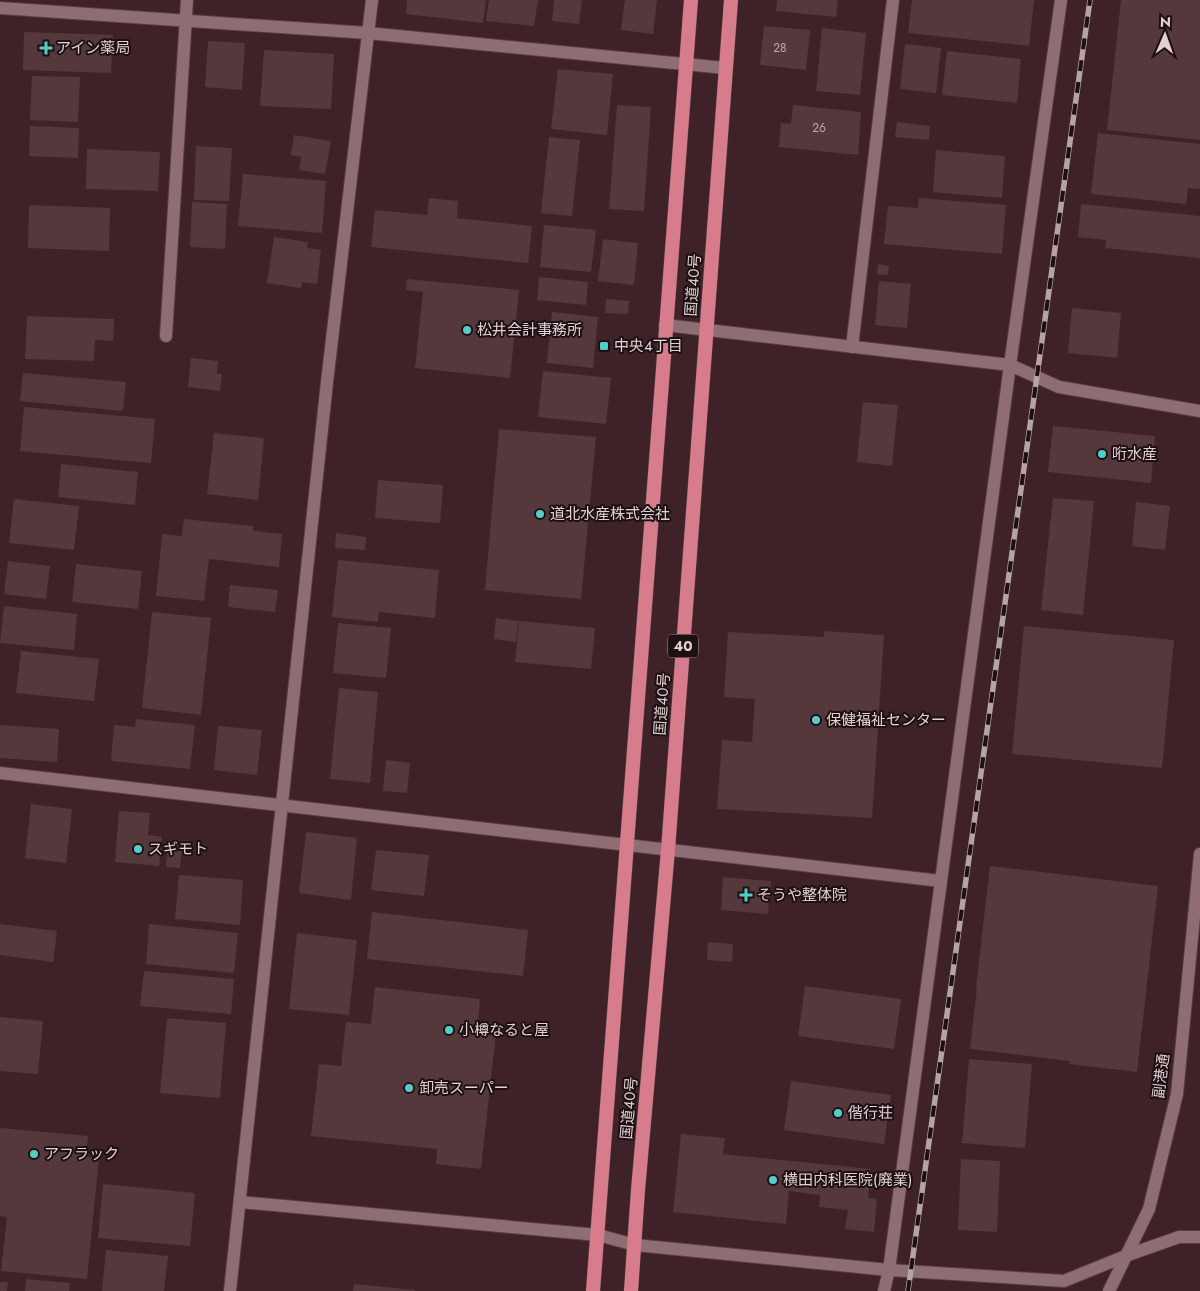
<svg xmlns="http://www.w3.org/2000/svg" width="1200" height="1291" font-family="Jost,'Noto Sans JP',sans-serif">
	<rect width="100%" height="100%" fill="#3e2227"/>
	<!-- building -->
	<g fill="#55383c">
		<polygon points="407,0 486,0 483,23 406,14"/>
		<polygon points="489,0 538,0 534,26 486,21"/>
		<polygon points="554,0 582,0 579,24 552,21"/>
		<polygon points="625,0 657,0 653,34 621,30"/>
		<polygon points="777,0 838,0 836,17 776,11"/>
		<polygon points="912,0 1034,0 1029,46 908,33"/>
		<polygon points="1121,0 1200,0 1200,140 1107,130"/>
		<polygon points="764,26 810,30 806,70 760,65"/>
		<polygon points="822,28 866,33 860,95 816,91"/>
		<polygon points="24,32 113,35 111,73 23,70"/>
		<polygon points="208,41 245,43 242,90 205,87"/>
		<polygon points="905,44 941,48 936,93 900,89"/>
		<polygon points="264,50 334,54 331,109 260,106"/>
		<polygon points="947,51 1021,59 1017,103 942,95"/>
		<polygon points="558,69 613,74 607,135 551,129"/>
		<polygon points="32,76 80,77 78,122 30,120"/>
		<polygon points="617,105 651,107 644,211 609,209"/>
		<polygon points="793,105 861,112 858,155 779,147 781,123 791,124"/>
		<polygon points="897,122 930,126 929,140 895,137"/>
		<polygon points="30,126 79,128 78,158 29,156"/>
		<polygon points="1098,133 1200,144 1200,189 1188,188 1186,204 1091,194"/>
		<polygon points="294,135 331,141 325,174 299,170 301,157 291,155"/>
		<polygon points="549,137 580,140 572,216 541,213"/>
		<polygon points="196,146 232,148 229,201 194,200"/>
		<polygon points="87,149 160,152 158,191 86,189"/>
		<polygon points="936,150 1005,156 1002,198 933,192"/>
		<polygon points="243,174 326,181 322,233 238,226"/>
		<polygon points="429,198 458,201 457,218 532,226 528,263 371,247 375,210 427,215"/>
		<polygon points="919,198 1006,205 1002,254 884,244 888,206 918,208"/>
		<polygon points="192,202 227,204 225,249 190,247"/>
		<polygon points="1081,204 1200,216 1200,258 1105,248 1106,240 1078,237"/>
		<polygon points="29,205 110,208 109,251 28,248"/>
		<polygon points="544,225 596,230 591,272 540,267"/>
		<polygon points="274,237 308,242 307,248 321,250 317,284 302,282 301,288 267,283"/>
		<polygon points="603,239 638,243 634,285 598,281"/>
		<polygon points="878,264 889,266 888,275 877,274"/>
		<polygon points="539,277 588,282 586,305 537,300"/>
		<polygon points="407,279 519,290 510,378 415,368 423,292 406,290"/>
		<polygon points="879,281 911,284 907,328 875,325"/>
		<polygon points="606,299 629,301 628,314 605,313"/>
		<polygon points="1072,308 1121,313 1117,358 1068,353"/>
		<polygon points="552,312 598,317 593,368 547,363"/>
		<polygon points="27,316 114,319 113,341 95,340 94,361 25,359"/>
		<polygon points="191,358 218,361 217,374 222,374 220,391 188,387"/>
		<polygon points="543,371 611,378 606,424 538,417"/>
		<polygon points="23,373 126,382 123,411 20,401"/>
		<polygon points="863,402 898,405 892,466 857,462"/>
		<polygon points="24,407 155,419 151,463 20,451"/>
		<polygon points="1053,426 1155,436 1151,483 1048,472"/>
		<polygon points="499,429 596,437 581,599 485,590"/>
		<polygon points="214,433 264,438 258,500 207,494"/>
		<polygon points="61,464 138,472 135,505 58,497"/>
		<polygon points="378,480 443,485 440,523 375,518"/>
		<polygon points="1053,498 1094,501 1083,615 1041,610"/>
		<polygon points="14,499 79,506 74,550 9,543"/>
		<polygon points="1136,502 1170,506 1165,550 1132,546"/>
		<polygon points="184,519 253,526 253,531 282,534 279,567 209,559 204,601 156,596 162,534 182,536"/>
		<polygon points="336,533 366,537 365,550 335,548"/>
		<polygon points="338,560 439,570 435,618 379,612 378,622 332,617"/>
		<polygon points="8,561 50,566 46,599 4,594"/>
		<polygon points="76,564 142,571 138,609 72,602"/>
		<polygon points="230,585 278,590 275,612 228,607"/>
		<polygon points="4,606 77,614 74,650 0,643"/>
		<polygon points="152,612 211,618 201,715 142,708"/>
		<polygon points="496,618 518,621 516,642 494,639"/>
		<polygon points="519,621 595,628 591,669 515,662"/>
		<polygon points="338,623 391,628 386,678 333,673"/>
		<polygon points="1024,626 1174,640 1162,768 1012,754"/>
		<polygon points="824,631 884,635 872,818 717,809 722,740 752,742 755,699 724,697 728,632 824,637"/>
		<polygon points="21,651 99,659 94,701 16,693"/>
		<polygon points="339,688 378,692 370,783 330,779"/>
		<polygon points="136,719 195,725 190,769 111,761 114,725 135,727"/>
		<polygon points="0,725 59,729 57,762 0,758"/>
		<polygon points="218,726 262,730 257,775 214,770"/>
		<polygon points="386,760 410,763 407,793 383,791"/>
		<polygon points="31,804 72,809 66,863 25,858"/>
		<polygon points="119,811 150,813 148,835 162,837 159,866 115,862"/>
		<polygon points="306,832 357,838 351,900 299,893"/>
		<polygon points="168,840 183,842 180,868 166,867"/>
		<polygon points="376,850 429,855 424,896 371,890"/>
		<polygon points="990,866 1158,886 1137,1072 1069,1064 1070,1061 970,1049 977,988 976,987"/>
		<polygon points="179,875 243,880 240,925 175,919"/>
		<polygon points="723,877 771,881 768,914 721,910"/>
		<polygon points="372,912 528,930 523,976 367,959"/>
		<polygon points="0,924 57,931 53,962 0,955"/>
		<polygon points="149,924 238,933 234,973 146,964"/>
		<polygon points="297,933 357,940 349,1015 289,1009"/>
		<polygon points="708,942 733,944 732,962 707,960"/>
		<polygon points="144,971 234,979 231,1014 140,1006"/>
		<polygon points="805,986 901,999 894,1049 798,1036"/>
		<polygon points="375,987 480,999 478,1022 497,1024 481,1169 436,1164 437,1149 311,1136 319,1064 341,1066 346,1022 371,1024"/>
		<polygon points="0,1017 43,1021 38,1074 0,1071"/>
		<polygon points="167,1018 226,1023 220,1098 160,1093"/>
		<polygon points="969,1059 1032,1064 1025,1148 962,1143"/>
		<polygon points="791,1081 891,1095 884,1144 784,1130"/>
		<polygon points="0,1128 88,1136 86,1157 99,1158 87,1279 1,1271 7,1217 0,1216"/>
		<polygon points="681,1134 725,1138 723,1154 871,1169 868,1198 877,1199 874,1232 845,1229 848,1210 819,1207 820,1195 789,1191 786,1224 673,1212"/>
		<polygon points="961,1159 1000,1161 997,1232 958,1230"/>
		<polygon points="103,1184 195,1193 190,1246 98,1238"/>
		<polygon points="106,1250 168,1256 164,1291 102,1291"/>
		<polygon points="26,1279 70,1283 69,1291 25,1291"/>
		<polygon points="0,1282 8,1282 7,1291 0,1291"/>
		<polygon points="354,1284 415,1290 415,1291 353,1291"/>
	</g>
	<g fill="none" stroke-linecap="round" stroke-linejoin="round">
		<!-- minor casing -->
		<g stroke="#553e42" stroke-width="14">
			<g id="minor">
				<polyline points="0,8 368,33 725,68"/>
				<polyline points="665,325 1010,365 1059,387 1200,411"/>
				<polyline points="166,336 187,0"/>
				<polyline points="852,347 893,0"/>
				<polyline points="0,773 941,881"/>
				<polyline points="240,1202 598,1235 635,1245 889,1270 1064,1281 1128,1255 1179,1237 1200,1237"/>
				<polyline points="230,1291 327,382 372,0"/>
				<polyline points="884,1291 889,1270 1010,365 1061,0"/>
			</g>
		</g>
		<!-- tertiary casing -->
		<g stroke="#553e42" stroke-width="14">
			<polyline id="tertiary" points="1109,1291 1149,1209 1177,1094 1200,854"/>
		</g>
		<!-- trunk casing -->
		<g stroke="#553e42" stroke-width="15">
			<g id="trunk">
				<polyline points="593,1291 691,0"/>
				<polyline points="631,1291 638,1190 668,850 731,0"/>
			</g>
		</g>
		<!-- minor -->
		<use href="#minor" stroke="#8f6e73" stroke-width="12"/>
		<!-- tertiary -->
		<use href="#tertiary" stroke="#8f6e73" stroke-width="12"/>
		<!-- trunk -->
		<use href="#trunk" stroke="#d67c8c" stroke-width="14"/>
		<!-- rail casing -->
		<g stroke="#b7a2a5" stroke-width="5.5">
			<polyline id="rail" points="908,1291 1090,0"/>
		</g>
		<!-- rail -->
		<use href="#rail" stroke="#1c1012" stroke-width="4" stroke-dasharray="11" stroke-linecap="butt"/>
	</g>
	<!-- markers -->
	<g fill="#54cdc6" stroke="#1c1012" stroke-width="2">
		<path d="M43.5 40.5h5v5h5v5h-5v5h-5v-5h-5v-5h5z"/>
		<circle cx="467" cy="330" r="5"/>
		<rect x="599" y="341" width="10" height="10" rx="2.5"/>
		<circle cx="1102" cy="454" r="5"/>
		<circle cx="540" cy="514" r="5"/>
		<circle cx="816" cy="720" r="5"/>
		<circle cx="138" cy="849" r="5"/>
		<path d="M743.5 887.5h5v5h5v5h-5v5h-5v-5h-5v-5h5z"/>
		<circle cx="449" cy="1030" r="5"/>
		<circle cx="409" cy="1088" r="5"/>
		<circle cx="838" cy="1113" r="5"/>
		<circle cx="34" cy="1154" r="5"/>
		<circle cx="773" cy="1180" r="5"/>
	</g>
	<g text-anchor="middle" stroke-width="4" stroke-linejoin="round" paint-order="stroke">
		<!-- number labels -->
		<g font-size="12" fill="#bfa9ac">
			<text x="780" y="52">28</text>
			<text x="819" y="132">26</text>
		</g>
		<!-- shield labels -->
		<rect fill="#1c1012" stroke="#a79698" stroke-width="1" x="668" y="634.5" width="30" height="23" rx="4"/>
		<g font-size="14" font-weight="bold" fill="#e2cfd1">
			<text x="683" y="651">40</text>
		</g>
		<!-- poi labels -->
		<g font-size="15" fill="#e2cfd1" stroke="#1c1012" text-anchor="start">
			<text x="56" y="53">アイン薬局</text>
			<text x="477" y="335">松井会計事務所</text>
			<text x="614" y="351">中央4丁目</text>
			<text x="1112" y="459">哘水産</text>
			<text x="550" y="519">道北水産株式会社</text>
			<text x="826" y="725">保健福祉センター</text>
			<text x="148" y="854">スギモト</text>
			<text x="757" y="900">そうや整体院</text>
			<text x="459" y="1035">小樽なると屋</text>
			<text x="419" y="1093">卸売スーパー</text>
			<text x="848" y="1118">偕行荘</text>
			<text x="44" y="1159">アフラック</text>
			<text x="783" y="1185">横田内科医院(廃業)</text>
		</g>
		<!-- street labels -->
		<g font-size="15" fill="#e2cfd1" stroke="#1c1012">
			<text transform="translate(693 285) rotate(-86)" y="5">国道40号</text>
			<text transform="translate(662 704) rotate(-86)" y="5">国道40号</text>
			<text transform="translate(1161 1076) rotate(-83)" y="5">副港通</text>
			<text transform="translate(629 1108) rotate(-85)" y="5">国道40号</text>
		</g>
	</g>
	<!-- north arrow -->
	<g transform="translate(1165 35) rotate(2)" stroke="#1c1012" stroke-width="4" paint-order="stroke">
	<path d="M0-4L9 19L0 12L-9 19Z" fill="#e2cfd1"/>
	<text y="-8" font-size="14" font-weight="bold" text-anchor="middle" fill="#e2cfd1">N</text>
	</g>
</svg>
